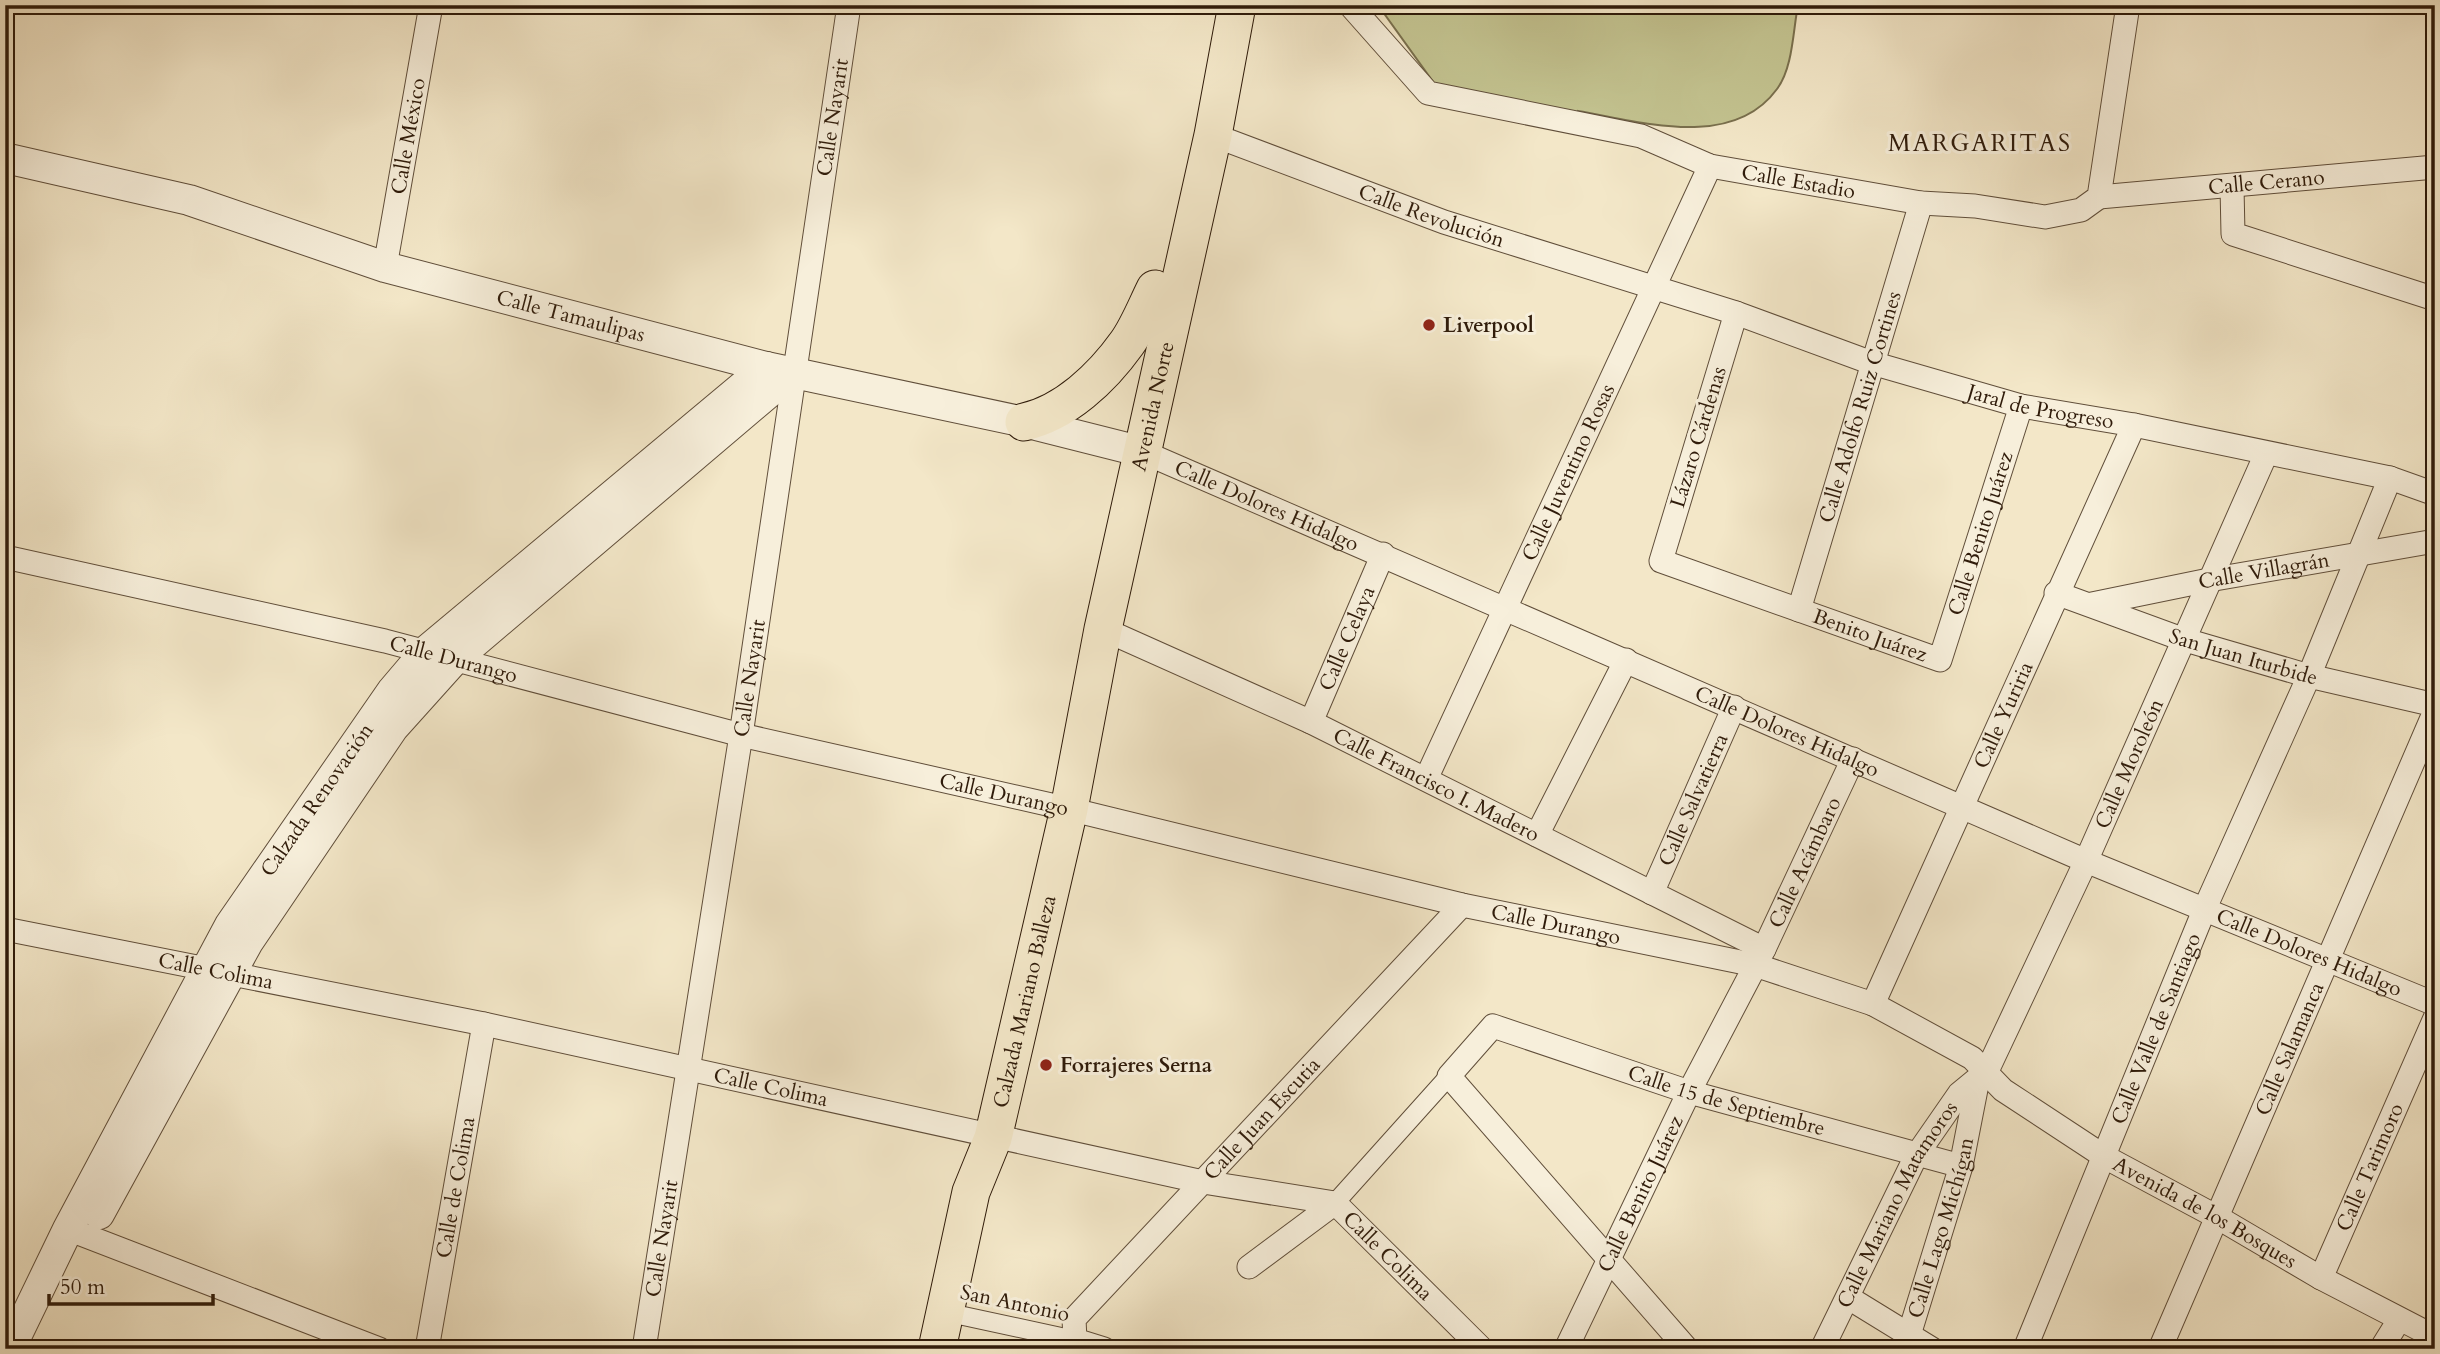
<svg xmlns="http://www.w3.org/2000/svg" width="2440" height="1354" font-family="Cardo,serif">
	<rect width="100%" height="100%" fill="#f3e7c8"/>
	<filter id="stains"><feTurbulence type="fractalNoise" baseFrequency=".00286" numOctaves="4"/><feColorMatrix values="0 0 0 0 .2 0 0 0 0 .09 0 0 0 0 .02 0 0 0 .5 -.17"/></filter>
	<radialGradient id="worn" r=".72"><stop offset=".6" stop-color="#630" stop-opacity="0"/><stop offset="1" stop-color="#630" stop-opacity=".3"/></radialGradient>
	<!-- green -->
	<path fill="#c3c390" stroke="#796f4d" stroke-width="2" d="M 1378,5 L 1798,5 C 1793,30 1793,68 1777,89 C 1732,151 1639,121 1578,111 L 1577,117 L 1434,83 Z"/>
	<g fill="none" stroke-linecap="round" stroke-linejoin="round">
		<!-- pedestrian casing -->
		<g stroke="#604e3a" stroke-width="20">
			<g id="pedestrian">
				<polyline points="1335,1203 1449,1076"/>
				<polyline points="945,1312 1075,1340"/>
			</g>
		</g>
		<!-- minor casing -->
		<g stroke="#604e3a" stroke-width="25">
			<g id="minor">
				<path id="s1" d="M 1350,5 L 1428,93 L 1641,136 L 1710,166 L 1921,203 L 1975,206 L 2045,217 L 2081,210 L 2099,197 L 2128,5"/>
				<path id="s2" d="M 1213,135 L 1444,222 L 1736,313 L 1872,363 L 2021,406 L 2134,425 L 2390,478 L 2435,494"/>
				<polyline points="2232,187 2233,234 2435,299"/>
				<path id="s3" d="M 2099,197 L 2435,167"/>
				<path id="s4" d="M 385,267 L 431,5"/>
				<path id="s5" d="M 1736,313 L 1661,561 L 1940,660 L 2021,406"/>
				<path id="s6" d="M 1143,452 L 2086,861 L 2435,1004"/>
				<path id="s7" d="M 5,557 L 385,641 L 741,735 L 1069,809 L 1462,905 L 1755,965 L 1873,1004 L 1972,1058 L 2003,1090 L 2105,1157 L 2217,1217 L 2321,1278 L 2435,1337"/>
				<path id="s8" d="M 2056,593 L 2182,639 L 2309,676 L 2435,705"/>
				<path id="s9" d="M 2092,604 L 2209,580 L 2435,541"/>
				<path id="s10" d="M 1799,610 L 1921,203"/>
				<path id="s11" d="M 1103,629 L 1311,722 L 1764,949"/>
				<path id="s12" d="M 1311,722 L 1383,554"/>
				<path id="s13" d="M 1426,779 L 1710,166"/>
				<polyline points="1537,835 1626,660"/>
				<path id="s14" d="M 1652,893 L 1734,707"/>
				<path id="s15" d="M 5,929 L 484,1024 L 1203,1182 L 1335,1203 L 1482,1349"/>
				<path id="s16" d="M 1873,1004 L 2134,425"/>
				<polyline points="68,1229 379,1349"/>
				<polyline points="1249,1267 1335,1203"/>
				<path id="s17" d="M 2321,1278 L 2435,1018"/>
				<polyline points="1849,1298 1932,1349"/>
				<path id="s18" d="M 1909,1335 L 1961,1166 L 1978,1079"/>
				<path id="s19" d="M 427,1349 L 484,1024"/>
				<path id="s20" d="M 644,1349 L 741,735 L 849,5"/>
				<path id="s21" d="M 1104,1349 L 1075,1340 L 1074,1319 L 1462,905"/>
				<path id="s22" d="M 1566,1349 L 1689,1092 L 1764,949 L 1853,759"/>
				<path id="s23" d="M 1687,1349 L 1449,1076 L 1493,1026 L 1689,1092 L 1961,1166"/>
				<path id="s24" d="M 1822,1349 L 1916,1156 L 1959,1094 L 1987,1071 L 2086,861 L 2266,454"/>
				<path id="s25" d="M 2025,1349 L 2205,908 L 2309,676 L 2390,478"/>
				<path id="s26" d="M 2160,1349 L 2435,711"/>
				<polyline points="2381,1349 2399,1320"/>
			</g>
		</g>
		<!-- tertiary casing -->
		<g stroke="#604e3a" stroke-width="32">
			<g id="tertiary">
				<path id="s27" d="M 5,158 L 189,200 L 385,267 L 766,367 L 1024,422 L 1143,452"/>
				<polyline points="99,1214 248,942 393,728 455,659 793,372"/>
				<path id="s28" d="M 10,1349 L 68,1229 L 230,925 L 392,691 L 426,651 L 766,367"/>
			</g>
		</g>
		<!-- primary casing -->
		<g stroke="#2f1b0a" stroke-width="39">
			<g id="primary">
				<path d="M 1024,422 C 1065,413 1102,378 1127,343 C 1138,328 1146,307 1155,289"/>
				<path id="s29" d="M 937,1349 L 971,1192 L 993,1138 L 1069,809 L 1103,629 L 1213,135 L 1237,5"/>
			</g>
		</g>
		<!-- pedestrian -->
		<use href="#pedestrian" stroke="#f7efdb" stroke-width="18"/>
		<!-- minor -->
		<use href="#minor" stroke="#f7efdb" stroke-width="23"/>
		<!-- tertiary -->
		<use href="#tertiary" stroke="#f7efdb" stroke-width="30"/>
		<!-- primary -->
		<use href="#primary" stroke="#f3e7c8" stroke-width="37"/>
	</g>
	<!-- markers -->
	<g fill="#8f2418" stroke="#f7efdb" stroke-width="2.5">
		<circle cx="1429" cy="325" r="7"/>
		<circle cx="1046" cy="1065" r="7"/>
	</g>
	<g text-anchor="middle" stroke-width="6" stroke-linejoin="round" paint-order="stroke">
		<!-- street labels -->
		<g font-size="21" fill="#2f1b0a" stroke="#f7efdb">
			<text dy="7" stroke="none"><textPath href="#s20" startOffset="1246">Calle Nayarit</textPath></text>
			<text dy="7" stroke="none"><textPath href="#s4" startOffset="133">Calle México</textPath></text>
			<text dy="7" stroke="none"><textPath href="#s1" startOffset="500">Calle Estadio</textPath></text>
			<text dy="7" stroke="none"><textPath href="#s3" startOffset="168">Calle Cerano</textPath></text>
			<text dy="7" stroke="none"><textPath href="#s2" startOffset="233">Calle Revolución</textPath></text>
			<text dy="7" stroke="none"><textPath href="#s27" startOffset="588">Calle Tamaulipas</textPath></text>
			<text dy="7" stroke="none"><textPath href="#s2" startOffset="872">Jaral de Progreso</textPath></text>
			<text dy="7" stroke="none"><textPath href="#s10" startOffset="212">Calle Adolfo Ruiz Cortines</textPath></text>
			<text dy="7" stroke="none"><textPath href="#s29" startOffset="968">Avenida Norte</textPath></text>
			<text transform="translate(1698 437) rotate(-73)" y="7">Lázaro Cárdenas</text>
			<text dy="7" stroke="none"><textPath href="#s13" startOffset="338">Calle Juventino Rosas</textPath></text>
			<text dy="7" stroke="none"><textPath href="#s6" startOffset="135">Calle Dolores Hidalgo</textPath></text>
			<text dy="7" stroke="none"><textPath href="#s5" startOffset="688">Calle Benito Juárez</textPath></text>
			<text dy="7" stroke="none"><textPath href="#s9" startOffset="175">Calle Villagrán</textPath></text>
			<text dy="7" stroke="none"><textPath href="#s5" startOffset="481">Benito Juárez</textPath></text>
			<text dy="7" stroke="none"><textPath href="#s12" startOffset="91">Calle Celaya</textPath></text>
			<text dy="7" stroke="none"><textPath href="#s8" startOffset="198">San Juan Iturbide</textPath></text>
			<text dy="7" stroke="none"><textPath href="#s7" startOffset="460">Calle Durango</textPath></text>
			<text dy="7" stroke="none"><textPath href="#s20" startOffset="679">Calle Nayarit</textPath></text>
			<text dy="7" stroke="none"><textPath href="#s16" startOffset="317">Calle Yuriria</textPath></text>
			<text dy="7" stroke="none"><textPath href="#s6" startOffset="702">Calle Dolores Hidalgo</textPath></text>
			<text dy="7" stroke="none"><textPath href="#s24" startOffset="665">Calle Moroleón</textPath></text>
			<text dy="7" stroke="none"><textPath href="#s11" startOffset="368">Calle Francisco I. Madero</textPath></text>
			<text dy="7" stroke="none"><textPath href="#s7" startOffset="1027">Calle Durango</textPath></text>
			<text dy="7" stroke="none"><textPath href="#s14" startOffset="102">Calle Salvatierra</textPath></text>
			<text dy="7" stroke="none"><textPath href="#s28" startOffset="630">Calzada Renovación</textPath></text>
			<text dy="7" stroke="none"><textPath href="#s22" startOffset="542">Calle Acámbaro</textPath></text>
			<text dy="7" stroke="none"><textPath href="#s7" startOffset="1594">Calle Durango</textPath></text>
			<text dy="7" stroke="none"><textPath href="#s6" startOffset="1269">Calle Dolores Hidalgo</textPath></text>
			<text dy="7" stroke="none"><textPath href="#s15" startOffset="215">Calle Colima</textPath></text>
			<text dy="7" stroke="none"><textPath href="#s29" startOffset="359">Calzada Mariano Balleza</textPath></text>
			<text dy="7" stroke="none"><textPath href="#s25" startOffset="346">Calle Valle de Santiago</textPath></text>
			<text dy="7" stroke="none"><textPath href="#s26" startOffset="327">Calle Salamanca</textPath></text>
			<text dy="7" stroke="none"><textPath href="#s15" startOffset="782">Calle Colima</textPath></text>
			<text dy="7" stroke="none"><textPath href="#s23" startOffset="674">Calle 15 de Septiembre</textPath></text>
			<text dy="7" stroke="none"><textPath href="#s21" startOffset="326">Calle Juan Escutia</textPath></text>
			<text dy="7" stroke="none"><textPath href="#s17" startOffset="121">Calle Tarimoro</textPath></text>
			<text dy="7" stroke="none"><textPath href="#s19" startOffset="164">Calle de Colima</textPath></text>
			<text dy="7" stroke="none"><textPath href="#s22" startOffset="172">Calle Benito Juárez</textPath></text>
			<text dy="7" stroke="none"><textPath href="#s24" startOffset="163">Calle Mariano Matamoros</textPath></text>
			<text dy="7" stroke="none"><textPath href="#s7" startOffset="2315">Avenida de los Bosques</textPath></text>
			<text dy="7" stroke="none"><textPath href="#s18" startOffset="112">Calle Lago Michígan</textPath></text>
			<text dy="7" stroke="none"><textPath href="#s20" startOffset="112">Calle Nayarit</textPath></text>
			<text dy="7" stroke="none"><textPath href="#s15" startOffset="1433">Calle Colima</textPath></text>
			<text transform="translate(1015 1303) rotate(12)" y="7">San Antonio</text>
		</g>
		<!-- poi labels -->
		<g font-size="21" font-weight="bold" fill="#2f1b0a" stroke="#f7efdb" text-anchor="start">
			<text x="1443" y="332">Liverpool</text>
			<text x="1060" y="1072">Forrajeres Serna</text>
		</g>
		<!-- quarter labels -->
		<g font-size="24" letter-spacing="2" fill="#2f1b0a" stroke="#f7efdb">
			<text x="1980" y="151">MARGARITAS</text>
		</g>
	</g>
	<!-- margin -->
	<rect width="2440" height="1354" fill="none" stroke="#f3e7c8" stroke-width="28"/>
	<rect x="7" y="7" width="2426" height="1340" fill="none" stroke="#2f1b0a" stroke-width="3.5"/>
	<rect x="14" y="14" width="2412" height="1326" fill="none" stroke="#2f1b0a" stroke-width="2"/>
	<!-- scale -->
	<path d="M49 1294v10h164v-10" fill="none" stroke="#2f1b0a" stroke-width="3.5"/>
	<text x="60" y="1294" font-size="21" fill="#2f1b0a" stroke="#f7efdb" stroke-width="5" paint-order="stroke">50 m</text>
	<rect width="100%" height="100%" filter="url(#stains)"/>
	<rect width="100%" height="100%" fill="url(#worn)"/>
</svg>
